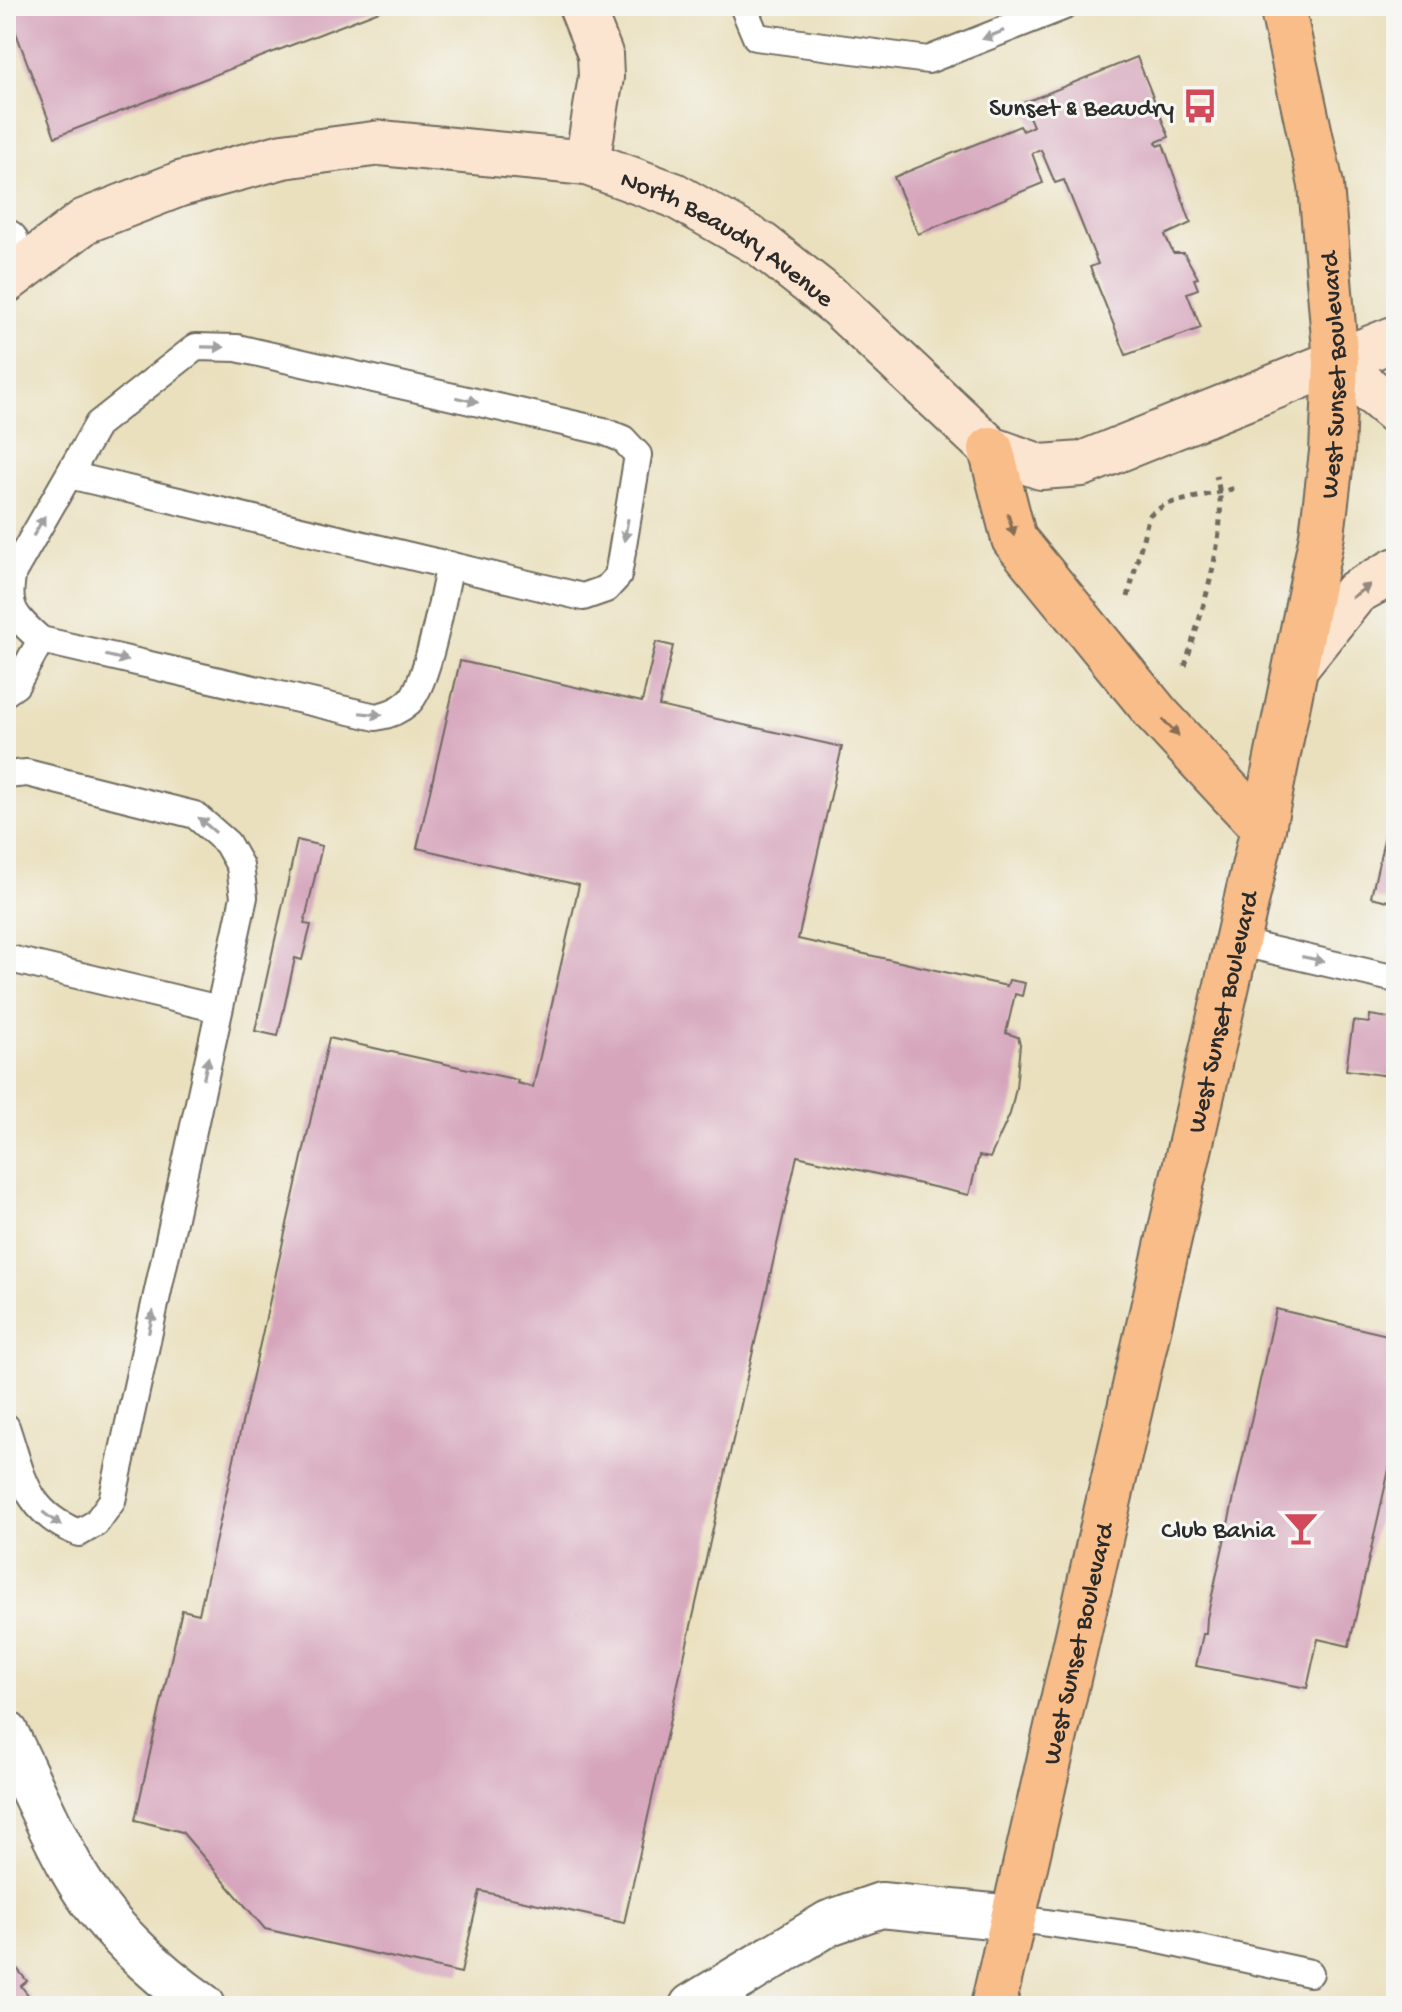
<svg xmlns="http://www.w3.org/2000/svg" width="1402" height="2012" font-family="'Gochi Hand',sans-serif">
	<rect width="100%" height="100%" fill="#f6f6f2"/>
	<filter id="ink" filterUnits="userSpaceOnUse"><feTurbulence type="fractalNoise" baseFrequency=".0125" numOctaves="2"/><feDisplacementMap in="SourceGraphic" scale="16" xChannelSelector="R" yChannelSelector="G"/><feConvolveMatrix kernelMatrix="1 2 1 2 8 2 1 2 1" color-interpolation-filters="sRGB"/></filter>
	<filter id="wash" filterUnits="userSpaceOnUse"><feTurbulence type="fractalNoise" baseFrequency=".006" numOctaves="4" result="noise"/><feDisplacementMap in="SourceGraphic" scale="32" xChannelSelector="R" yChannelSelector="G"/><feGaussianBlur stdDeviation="1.8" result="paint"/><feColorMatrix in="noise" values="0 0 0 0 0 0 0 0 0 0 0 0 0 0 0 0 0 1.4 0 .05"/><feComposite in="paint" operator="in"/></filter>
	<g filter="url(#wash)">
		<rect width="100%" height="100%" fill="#eae0be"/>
		<g id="blocks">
			<!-- building -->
			<g fill="#d6a5bc">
				<polygon points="6,6 392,6 55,137"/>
				<polygon points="1137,57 1169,137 1156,142 1158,146 1163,144 1191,223 1165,235 1173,253 1184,253 1198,278 1194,279 1198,289 1187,293 1201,328 1126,355 1090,267 1098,264 1064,180 1055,183 1041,150 1032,153 1043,183 918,234 894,177 1020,126 1023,131 1033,126 1023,103"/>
				<polygon points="656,642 673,646 659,706 842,747 798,939 1007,986 1009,980 1025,983 1022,996 1015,994 1006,1033 1018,1037 1020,1044 1016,1088 1010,1114 990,1158 979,1156 969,1195 797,1156 624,1923 480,1891 461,1973 265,1929 182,1832 135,1820 182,1610 199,1614 329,1038 518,1080 517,1083 533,1087 579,885 417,848 460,661 642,702"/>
				<polygon points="1395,792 1396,793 1396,903 1371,897"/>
				<polygon points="297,840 322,846 304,924 311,925 302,960 295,958 278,1036 255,1031"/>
				<polygon points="1370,1015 1396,1019 1396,1077 1346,1070 1353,1021 1369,1023"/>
				<polygon points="1276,1309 1396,1337 1396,1439 1349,1646 1318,1639 1307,1688 1196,1666 1203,1634 1206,1634 1207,1618"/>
				<polygon points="6,1948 10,1953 7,1956 27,1981 21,1986 37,2006 6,2006"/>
			</g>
		</g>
	</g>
	<g filter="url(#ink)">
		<use href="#blocks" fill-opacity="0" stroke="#6e6a5e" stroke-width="2"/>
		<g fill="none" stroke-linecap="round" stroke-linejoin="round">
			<!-- lane casing -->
			<g stroke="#6e6a5e" stroke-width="30">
				<g id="lane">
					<polyline points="743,6 756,37 928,60 1065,6"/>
					<path d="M 69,475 L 583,597 L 606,589 L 618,576 L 638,455 L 623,439 L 603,431 L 237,348 L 196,347 L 98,424 L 13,572 C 5,608 15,617 41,640 L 376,717 C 389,715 399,711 409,702 C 428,684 443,594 450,565"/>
					<polyline points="6,692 16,685 41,640"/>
					<path d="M 6,775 L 27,773 L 195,815 L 227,843 L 240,866 L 244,897 L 112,1501 L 96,1523 L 79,1533 C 25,1512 23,1477 6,1427"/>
					<polyline points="1237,942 1396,979"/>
					<polyline points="6,958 219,1009"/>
					<polyline points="1012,1918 1146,1937 1310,1973"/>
				</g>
			</g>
			<!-- street casing -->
			<g stroke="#6e6a5e" stroke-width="48">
				<g id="street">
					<polyline points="6,242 15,271"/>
					<path d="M 6,1733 C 28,1779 48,1826 73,1871 C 102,1923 154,1972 203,2006"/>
					<polyline points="692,2006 829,1923 881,1905 1012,1918"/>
				</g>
			</g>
			<!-- secondary casing -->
			<g stroke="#6e6a5e" stroke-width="48">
				<g id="secondary">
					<polyline points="581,6 600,54 601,77 587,163"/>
					<path id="s1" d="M 6,281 L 85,221 L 180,184 L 283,156 L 381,143 L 587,163 L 674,195 L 762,245 L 838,305 L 991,449 L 1041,467 L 1082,464 L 1396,338"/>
					<polyline points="1336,362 1396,412"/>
					<polyline points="1298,664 1356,592 1396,570"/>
				</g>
			</g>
			<!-- primary casing -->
			<g stroke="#6e6a5e" stroke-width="48">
				<g id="primary">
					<polyline points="991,449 1014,539 1157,714 1263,828"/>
					<path id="s2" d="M 993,2006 L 1263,828 L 1322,535 L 1332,452 L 1336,362 L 1321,185 L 1282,6"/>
				</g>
			</g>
			<!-- path -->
			<g stroke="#6e6a5e" stroke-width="5" stroke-dasharray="6 6" stroke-linecap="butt">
				<polyline points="1128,597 1149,515 1166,504 1237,488"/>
				<path d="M 1185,666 C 1200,616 1232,527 1216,476"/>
			</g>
			<!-- lane -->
			<use href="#lane" stroke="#fff" stroke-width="26"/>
			<!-- street -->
			<use href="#street" stroke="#fff" stroke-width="44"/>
			<!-- secondary -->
			<use href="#secondary" stroke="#fce5d0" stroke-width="44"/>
			<!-- primary -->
			<use href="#primary" stroke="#f8bd89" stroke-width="44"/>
		</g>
		<!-- one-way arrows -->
		<defs><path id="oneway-solid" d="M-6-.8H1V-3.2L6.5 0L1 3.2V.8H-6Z" transform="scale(2)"/></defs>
		<g fill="#a0a0a0">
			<use href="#oneway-solid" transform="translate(993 35) rotate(158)"/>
			<use href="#oneway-solid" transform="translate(213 347) rotate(1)"/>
			<use href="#oneway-solid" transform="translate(467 400) rotate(13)"/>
			<use href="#oneway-solid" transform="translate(39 526) rotate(-60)"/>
			<use href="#oneway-solid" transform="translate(626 530) rotate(100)"/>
			<use href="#oneway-solid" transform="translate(117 658) rotate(13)"/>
			<use href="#oneway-solid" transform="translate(371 714) rotate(6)"/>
			<use href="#oneway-solid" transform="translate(207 825) rotate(-139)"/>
			<use href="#oneway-solid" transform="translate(1313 959) rotate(12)"/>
			<use href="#oneway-solid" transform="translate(206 1068) rotate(-78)"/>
			<use href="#oneway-solid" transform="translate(151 1322) rotate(-78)"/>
			<use href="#oneway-solid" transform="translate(52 1519) rotate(37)"/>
		</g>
		<g fill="#876d55">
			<use href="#oneway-solid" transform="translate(1011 525) rotate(75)"/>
			<use href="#oneway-solid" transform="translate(1171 728) rotate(47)"/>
		</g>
		<use fill="#94887e" href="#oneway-solid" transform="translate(1361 591) rotate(-36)"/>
	</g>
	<!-- icons -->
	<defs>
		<g id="bus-bare" transform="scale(2.76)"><path d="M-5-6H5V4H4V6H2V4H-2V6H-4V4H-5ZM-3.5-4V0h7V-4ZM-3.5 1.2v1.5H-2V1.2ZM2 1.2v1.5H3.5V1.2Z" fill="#d1495b" stroke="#f6f6f2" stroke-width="2.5" paint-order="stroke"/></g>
		<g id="bar-bare" transform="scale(2.76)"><path d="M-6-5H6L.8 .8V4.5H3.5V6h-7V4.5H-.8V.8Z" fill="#d1495b" stroke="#f6f6f2" stroke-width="2.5" paint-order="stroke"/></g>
	</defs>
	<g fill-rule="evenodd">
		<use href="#bus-bare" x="1200" y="106"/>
		<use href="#bar-bare" x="1301" y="1528"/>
	</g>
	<g text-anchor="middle" stroke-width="6" stroke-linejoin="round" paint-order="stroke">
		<!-- poi labels -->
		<g font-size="26" fill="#2b2b2b" stroke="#f6f6f2" text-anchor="end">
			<text x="1174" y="115">Sunset &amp; Beaudry</text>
			<text x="1275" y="1537">Club Bahia</text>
		</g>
		<!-- street labels -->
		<g font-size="26" fill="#2b2b2b" stroke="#f6f6f2">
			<text dy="9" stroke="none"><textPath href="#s1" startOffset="774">North Beaudry Avenue</textPath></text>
			<text dy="9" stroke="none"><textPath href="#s2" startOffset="1668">West Sunset Boulevard</textPath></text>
			<text dy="9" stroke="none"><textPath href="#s2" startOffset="1020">West Sunset Boulevard</textPath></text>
			<text dy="9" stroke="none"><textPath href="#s2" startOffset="372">West Sunset Boulevard</textPath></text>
		</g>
	</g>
	<!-- margin -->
	<rect width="1402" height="2012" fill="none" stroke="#f6f6f2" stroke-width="32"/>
</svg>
